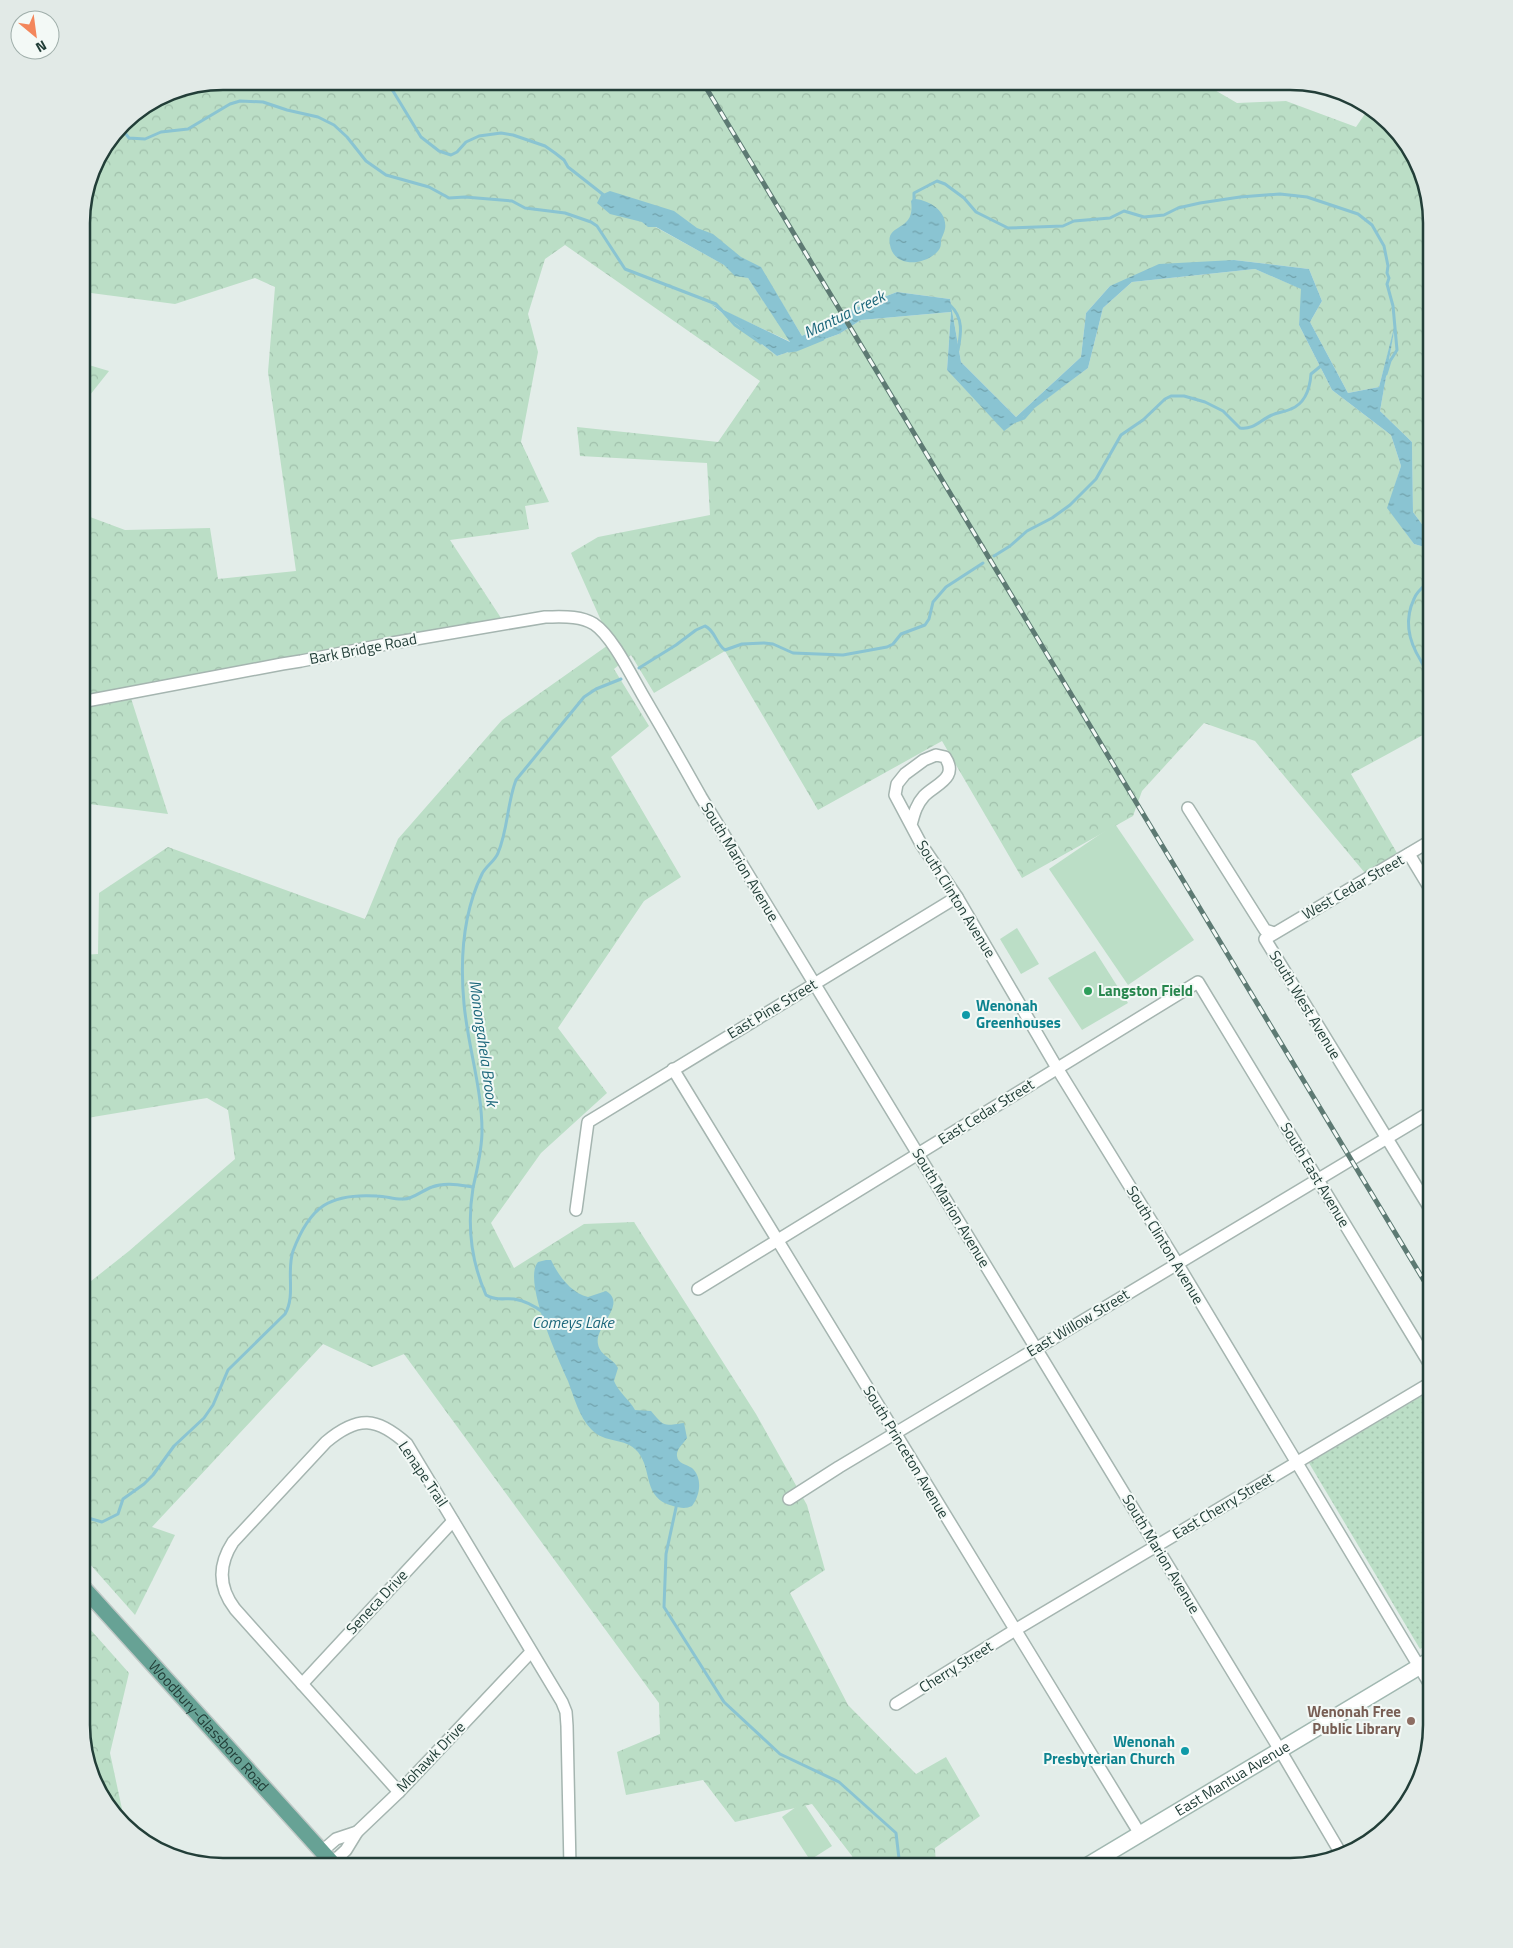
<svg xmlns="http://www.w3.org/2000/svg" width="1513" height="1948" font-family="'Titillium Web',sans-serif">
	<defs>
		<pattern id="forest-crowns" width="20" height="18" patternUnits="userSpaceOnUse" patternTransform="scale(1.25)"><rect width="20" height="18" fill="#bbdec6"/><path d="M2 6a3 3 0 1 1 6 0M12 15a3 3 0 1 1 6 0" fill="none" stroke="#a0c0ab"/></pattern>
		<pattern id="park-dots" width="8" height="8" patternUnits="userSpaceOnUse" patternTransform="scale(1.25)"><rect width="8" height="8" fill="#bbdec6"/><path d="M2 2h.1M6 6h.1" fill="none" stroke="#a0c0ab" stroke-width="1.8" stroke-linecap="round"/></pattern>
		<pattern id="water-ripples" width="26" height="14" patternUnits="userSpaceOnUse" patternTransform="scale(1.25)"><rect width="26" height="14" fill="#8ac4d2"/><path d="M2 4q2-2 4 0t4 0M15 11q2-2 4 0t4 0" fill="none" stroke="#70a1ab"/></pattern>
	</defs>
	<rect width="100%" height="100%" fill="#e3ede9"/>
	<!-- grass -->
	<g fill="#bbdec6">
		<polygon points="1115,824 1194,940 1128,985 1049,869"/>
		<polygon points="1017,928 1039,964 1021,974 1000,939"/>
		<polygon points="1095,951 1128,1003 1082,1030 1048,978"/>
		<polygon points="803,1802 832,1846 810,1860 782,1817"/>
	</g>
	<!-- forest -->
	<g fill="url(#forest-crowns)">
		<polygon points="223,81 1201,82 1237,103 1286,101 1356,127 1369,108 1408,145 1432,223 1432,538 1413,512 1412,442 1380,411 1394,330 1379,387 1348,393 1310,322 1322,301 1309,269 1234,260 1110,286 1086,313 1081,357 1016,417 961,362 950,299 897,292 855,308 802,336 760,267 601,197 748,278 791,342 713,306 777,356 839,334 861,320 951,312 947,370 1004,430 1088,368 1103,308 1132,282 1255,269 1302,289 1299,325 1332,390 1391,435 1401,466 1388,508 1414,544 1432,549 1432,730 1351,774 1397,853 1365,873 1255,741 1204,723 1142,791 1133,816 1022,878 942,741 818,810 725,651 654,693 631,655 614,669 649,726 611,757 681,877 644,901 558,1028 607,1093 541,1153 491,1223 514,1268 584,1224 634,1222 756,1414 807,1505 825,1570 790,1593 848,1705 916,1774 946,1757 980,1816 935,1848 936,1867 856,1867 852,1856 812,1804 735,1822 703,1780 626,1795 617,1752 660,1734 659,1703 404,1354 372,1367 323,1344 152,1527 175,1535 135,1615 81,1554 81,1289 129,1251 235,1159 228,1110 207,1098 81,1119 81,955 98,954 99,893 168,847 365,919 398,839 502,720 611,643 571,553 598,537 710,515 707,463 580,456 577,427 718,442 760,381 565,245 545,259 528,314 538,352 521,442 549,502 525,506 529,529 450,540 503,621 129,692 168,814 81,803 82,514 125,530 210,528 218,579 296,571 268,372 275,287 255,278 175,304 91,293 82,301 82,214 96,161 129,117 169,92"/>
		<polygon points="82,363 109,371 86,400 82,398"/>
		<polygon points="81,1619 129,1673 110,1753 125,1823 105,1803 81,1725"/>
	</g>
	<!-- park -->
	<polygon fill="url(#park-dots)" points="1432,1390 1432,1642 1420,1649 1309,1463"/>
	<!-- water -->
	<g fill="url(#water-ripples)">
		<polygon points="610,191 674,211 697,228 713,234 741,257 761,267 802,336 855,308 897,292 950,299 961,362 1016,417 1081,357 1086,313 1110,286 1159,264 1234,260 1309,269 1322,301 1310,322 1348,393 1379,387 1396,320 1380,411 1412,442 1413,512 1432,538 1432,549 1414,544 1387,508 1401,466 1391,435 1332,390 1299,325 1301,289 1255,269 1132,282 1103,308 1088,368 1004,431 947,370 951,312 861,320 839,334 777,356 711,304 790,342 748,278 735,276 724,265 656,227 648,227 642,222 610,214 597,203 601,195"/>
		<path d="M 913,199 C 928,199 948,211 945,229 C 944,233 942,237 941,240 C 941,244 941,248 938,251 C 925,266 894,268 890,245 C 885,222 916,233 911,201 Z"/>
		<path d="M 546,1260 L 551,1260 C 558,1275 571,1293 588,1297 L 606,1291 C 628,1304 594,1327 598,1344 C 600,1356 613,1358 618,1368 L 614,1381 C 619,1393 629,1399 635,1410 L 651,1411 C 665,1427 662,1426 684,1423 L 687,1438 C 684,1443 676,1449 677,1456 C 678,1464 686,1464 692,1468 C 703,1478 700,1496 692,1506 C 686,1509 680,1508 673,1506 C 642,1498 653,1471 638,1452 C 624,1436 606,1445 591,1429 C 579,1417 574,1397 568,1381 C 559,1361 522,1280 538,1262 Z"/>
	</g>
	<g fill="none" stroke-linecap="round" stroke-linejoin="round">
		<!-- stream -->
		<g stroke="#8ac4d2" stroke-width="3">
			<polyline points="385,81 393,91 421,137 439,151 451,155 457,152 466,142 479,136 501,133 513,135 545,146 555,153 564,160 568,167 605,196"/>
			<polyline points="119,130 125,133 129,138 145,139 161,132 188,129 230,104 240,101 263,102 287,110 318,117 334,125 347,137 366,161 386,175 429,187 449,198 465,197 512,201 525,208 565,213 591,222 597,226 625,269 716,304 735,325 761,343"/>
			<polyline points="914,200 914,193 937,181 945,184 964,198 976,212 1008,228 1063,226 1074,221 1110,218 1124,211 1144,217 1164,215 1178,208 1200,203 1240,197 1280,194 1307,197 1358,214 1372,225 1384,246 1388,266 1387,273 1389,278 1387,284 1393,306 1397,350 1390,361 1386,374"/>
			<path d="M 950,305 C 964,318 961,334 958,350"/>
			<polyline points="789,351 796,350 823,339"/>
			<polyline points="1013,422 1024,418 1032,409"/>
			<path d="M 994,556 L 1010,546 L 1027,531 L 1052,518 L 1070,505 L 1096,479 L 1121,435 L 1143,420 L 1165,399 L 1171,396 L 1184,396 L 1205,402 L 1223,411 L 1240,428 C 1254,430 1260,420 1272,415 C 1278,412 1285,412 1291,409 C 1306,403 1310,388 1311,374 L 1322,365"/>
			<path d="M 639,668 L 676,645 L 696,630 L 705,626 C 715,630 716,644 725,650 L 742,644 L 764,643 L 773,644 L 793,653 L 843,655 L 887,647 L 893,644 L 901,634 L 925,625 L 929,619 L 933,602 L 946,587 L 983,563"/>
			<path d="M 1432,677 C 1427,673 1424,667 1421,661 C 1409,642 1404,620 1414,599 C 1417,590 1426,585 1432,579"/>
			<path d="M 544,1313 C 535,1306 526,1301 514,1299 C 505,1298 495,1301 486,1295 C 471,1261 467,1225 473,1188 C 477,1169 482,1151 482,1131 C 482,1088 468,1047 464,1004 C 460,961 463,913 482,874 C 486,866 495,861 498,853 C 508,830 507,803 516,780 L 584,697 L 596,689 L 621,679"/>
			<polyline points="677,1503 666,1554 664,1607 724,1702 780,1754 839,1782 896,1833 900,1867"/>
			<path d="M 81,1516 L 102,1522 L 118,1514 L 123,1499 L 144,1484 L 153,1475 L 174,1446 L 204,1418 L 213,1405 L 228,1370 L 285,1314 C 296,1295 286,1272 293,1251 C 310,1206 330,1193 377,1196 C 386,1196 395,1200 404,1199 C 413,1199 423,1190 432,1187 C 445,1182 459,1185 473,1187"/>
		</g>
		<!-- street casing -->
		<g stroke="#a5b5b0" stroke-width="14">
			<g id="street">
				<path d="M 81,702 L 282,664 L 301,661 L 392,643 L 545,617 C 561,617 579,615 594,624 C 612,636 631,675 642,694 C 662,728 682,763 701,797 L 1280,1750 L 1340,1852"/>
				<polyline points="1188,808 1265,930 1274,933"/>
				<path d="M 911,825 C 914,814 916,805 924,796 C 936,784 959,778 945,757 L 936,755 L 924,760 L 905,774 L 897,784 L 895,795 L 921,844 L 957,897 L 1057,1068 L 1177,1263 L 1432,1688"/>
				<polyline points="1409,854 1432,892"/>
				<polyline points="673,1069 1140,1834"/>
				<polyline points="576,1210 588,1122 957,897"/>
				<polyline points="1432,1212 1265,939 1432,840"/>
				<polyline points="698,1289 1198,982 1432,1368"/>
				<polyline points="789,1499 839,1467 1432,1111"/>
				<polyline points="302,1684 453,1521"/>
				<polyline points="896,1704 1015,1630 1432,1382"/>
				<path d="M 399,1792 L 235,1609 C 218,1587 218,1565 233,1542 L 326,1442 C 358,1415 377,1417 407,1444 L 562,1702 L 566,1712 L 567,1726 L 570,1867"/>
				<polyline points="321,1852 336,1839 357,1832"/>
				<polyline points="332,1863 346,1850 357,1832 399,1792 531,1652"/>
			</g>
		</g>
		<!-- secondary casing -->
		<g stroke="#a1b8b1" stroke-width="18">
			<g id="secondary">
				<path id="s1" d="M 1085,1867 L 1432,1659"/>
			</g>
		</g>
		<!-- primary casing -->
		<g stroke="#c1c9c7" stroke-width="18">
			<g id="primary">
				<path id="s2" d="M 81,1585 L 336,1867"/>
			</g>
		</g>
		<!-- street -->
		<use href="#street" stroke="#fff" stroke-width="11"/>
		<!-- secondary -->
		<use href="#secondary" stroke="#fff" stroke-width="15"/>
		<!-- primary -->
		<use href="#primary" stroke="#67a295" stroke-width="15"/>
		<!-- rail casing -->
		<g stroke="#5d7a73" stroke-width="5">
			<polyline id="rail" points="702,81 1432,1294"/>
		</g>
		<!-- rail -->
		<use href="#rail" stroke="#f3f9f6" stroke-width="3" stroke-dasharray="9" stroke-linecap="butt"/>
	</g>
	<!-- markers -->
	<circle fill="#2e9e5b" stroke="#f3f9f6" stroke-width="2" cx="1088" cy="991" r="5"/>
	<g fill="#0f9aa8" stroke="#f3f9f6" stroke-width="2">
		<circle cx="966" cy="1015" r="5"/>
		<circle cx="1185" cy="1751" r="5"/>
	</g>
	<circle fill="#8d6e63" stroke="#f3f9f6" stroke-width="2" cx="1411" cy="1721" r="5"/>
	<g text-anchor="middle" stroke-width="4" stroke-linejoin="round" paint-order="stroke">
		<!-- street labels -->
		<g font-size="15" fill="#223e38" stroke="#f3f9f6">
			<text transform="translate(363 649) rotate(-11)" y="5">Bark Bridge Road</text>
			<text transform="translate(740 862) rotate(59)" y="5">South Marion Avenue</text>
			<text transform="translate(1353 887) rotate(-30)" y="5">West Cedar Street</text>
			<text transform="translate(956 899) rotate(58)" y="5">South Clinton Avenue</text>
			<text transform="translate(1305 1005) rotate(59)" y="5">South West Avenue</text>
			<text transform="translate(772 1009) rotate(-31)" y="5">East Pine Street</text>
			<text transform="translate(986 1112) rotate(-32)" y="5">East Cedar Street</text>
			<text transform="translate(1315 1175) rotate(59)" y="5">South East Avenue</text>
			<text transform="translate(951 1208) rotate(59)" y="5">South Marion Avenue</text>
			<text transform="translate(1165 1245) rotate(59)" y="5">South Clinton Avenue</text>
			<text transform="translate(1078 1323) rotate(-31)" y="5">East Willow Street</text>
			<text transform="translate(906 1452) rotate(59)" y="5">South Princeton Avenue</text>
			<text transform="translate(423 1474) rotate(56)" y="5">Lenape Trail</text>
			<text transform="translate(1223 1506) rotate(-31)" y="5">East Cherry Street</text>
			<text transform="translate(1161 1554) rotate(59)" y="5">South Marion Avenue</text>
			<text transform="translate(377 1602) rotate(-47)" y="5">Seneca Drive</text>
			<text transform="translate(956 1667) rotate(-32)" y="5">Cherry Street</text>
			<text dy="5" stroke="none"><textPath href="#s2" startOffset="190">Woodbury-Glassboro Road</textPath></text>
			<text transform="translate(431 1757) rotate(-46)" y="5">Mohawk Drive</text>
			<text dy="5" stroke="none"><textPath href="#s1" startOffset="172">East Mantua Avenue</textPath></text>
		</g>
		<!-- leisure labels -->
		<g font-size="15" font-weight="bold" fill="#27864d" stroke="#f3f9f6" text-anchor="start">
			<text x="1098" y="996">Langston Field</text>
		</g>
		<!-- culture labels -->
		<g font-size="15" font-weight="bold" fill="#0d838f" stroke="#f3f9f6" text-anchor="start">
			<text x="976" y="1011">Wenonah<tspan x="976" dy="17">Greenhouses</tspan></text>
			<text x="1175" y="1747" text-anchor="end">Wenonah<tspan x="1175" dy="17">Presbyterian Church</tspan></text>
		</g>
		<!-- education labels -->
		<g font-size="15" font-weight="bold" fill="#785e54" stroke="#f3f9f6" text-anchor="end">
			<text x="1401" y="1717">Wenonah Free<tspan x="1401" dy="17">Public Library</tspan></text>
		</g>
		<!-- water labels -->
		<g font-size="16" font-style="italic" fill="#1c677b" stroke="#f3f9f6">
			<text transform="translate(844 314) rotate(-26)" y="6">Mantua Creek</text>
			<text transform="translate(484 1043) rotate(82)" y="6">Monongahela Brook</text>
			<text x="573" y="1328">Comeys Lake</text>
		</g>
	</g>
	<!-- crop -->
	<path d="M0 0H1513V1948H0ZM223 90H1290A133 133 0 0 1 1423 223V1725A133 133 0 0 1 1290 1858H223A133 133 0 0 1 90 1725V223A133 133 0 0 1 223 90Z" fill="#e2eae7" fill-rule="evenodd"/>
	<path fill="none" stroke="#223e38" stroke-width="2.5" d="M223 90H1290A133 133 0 0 1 1423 223V1725A133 133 0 0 1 1290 1858H223A133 133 0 0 1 90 1725V223A133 133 0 0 1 223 90Z"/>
	<!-- north arrow -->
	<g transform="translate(35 35) rotate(151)"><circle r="24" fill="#f3f9f6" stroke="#9faeaa"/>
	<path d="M0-4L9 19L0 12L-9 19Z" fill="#f3865b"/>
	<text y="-8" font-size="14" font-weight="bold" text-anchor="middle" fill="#223e38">N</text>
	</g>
</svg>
